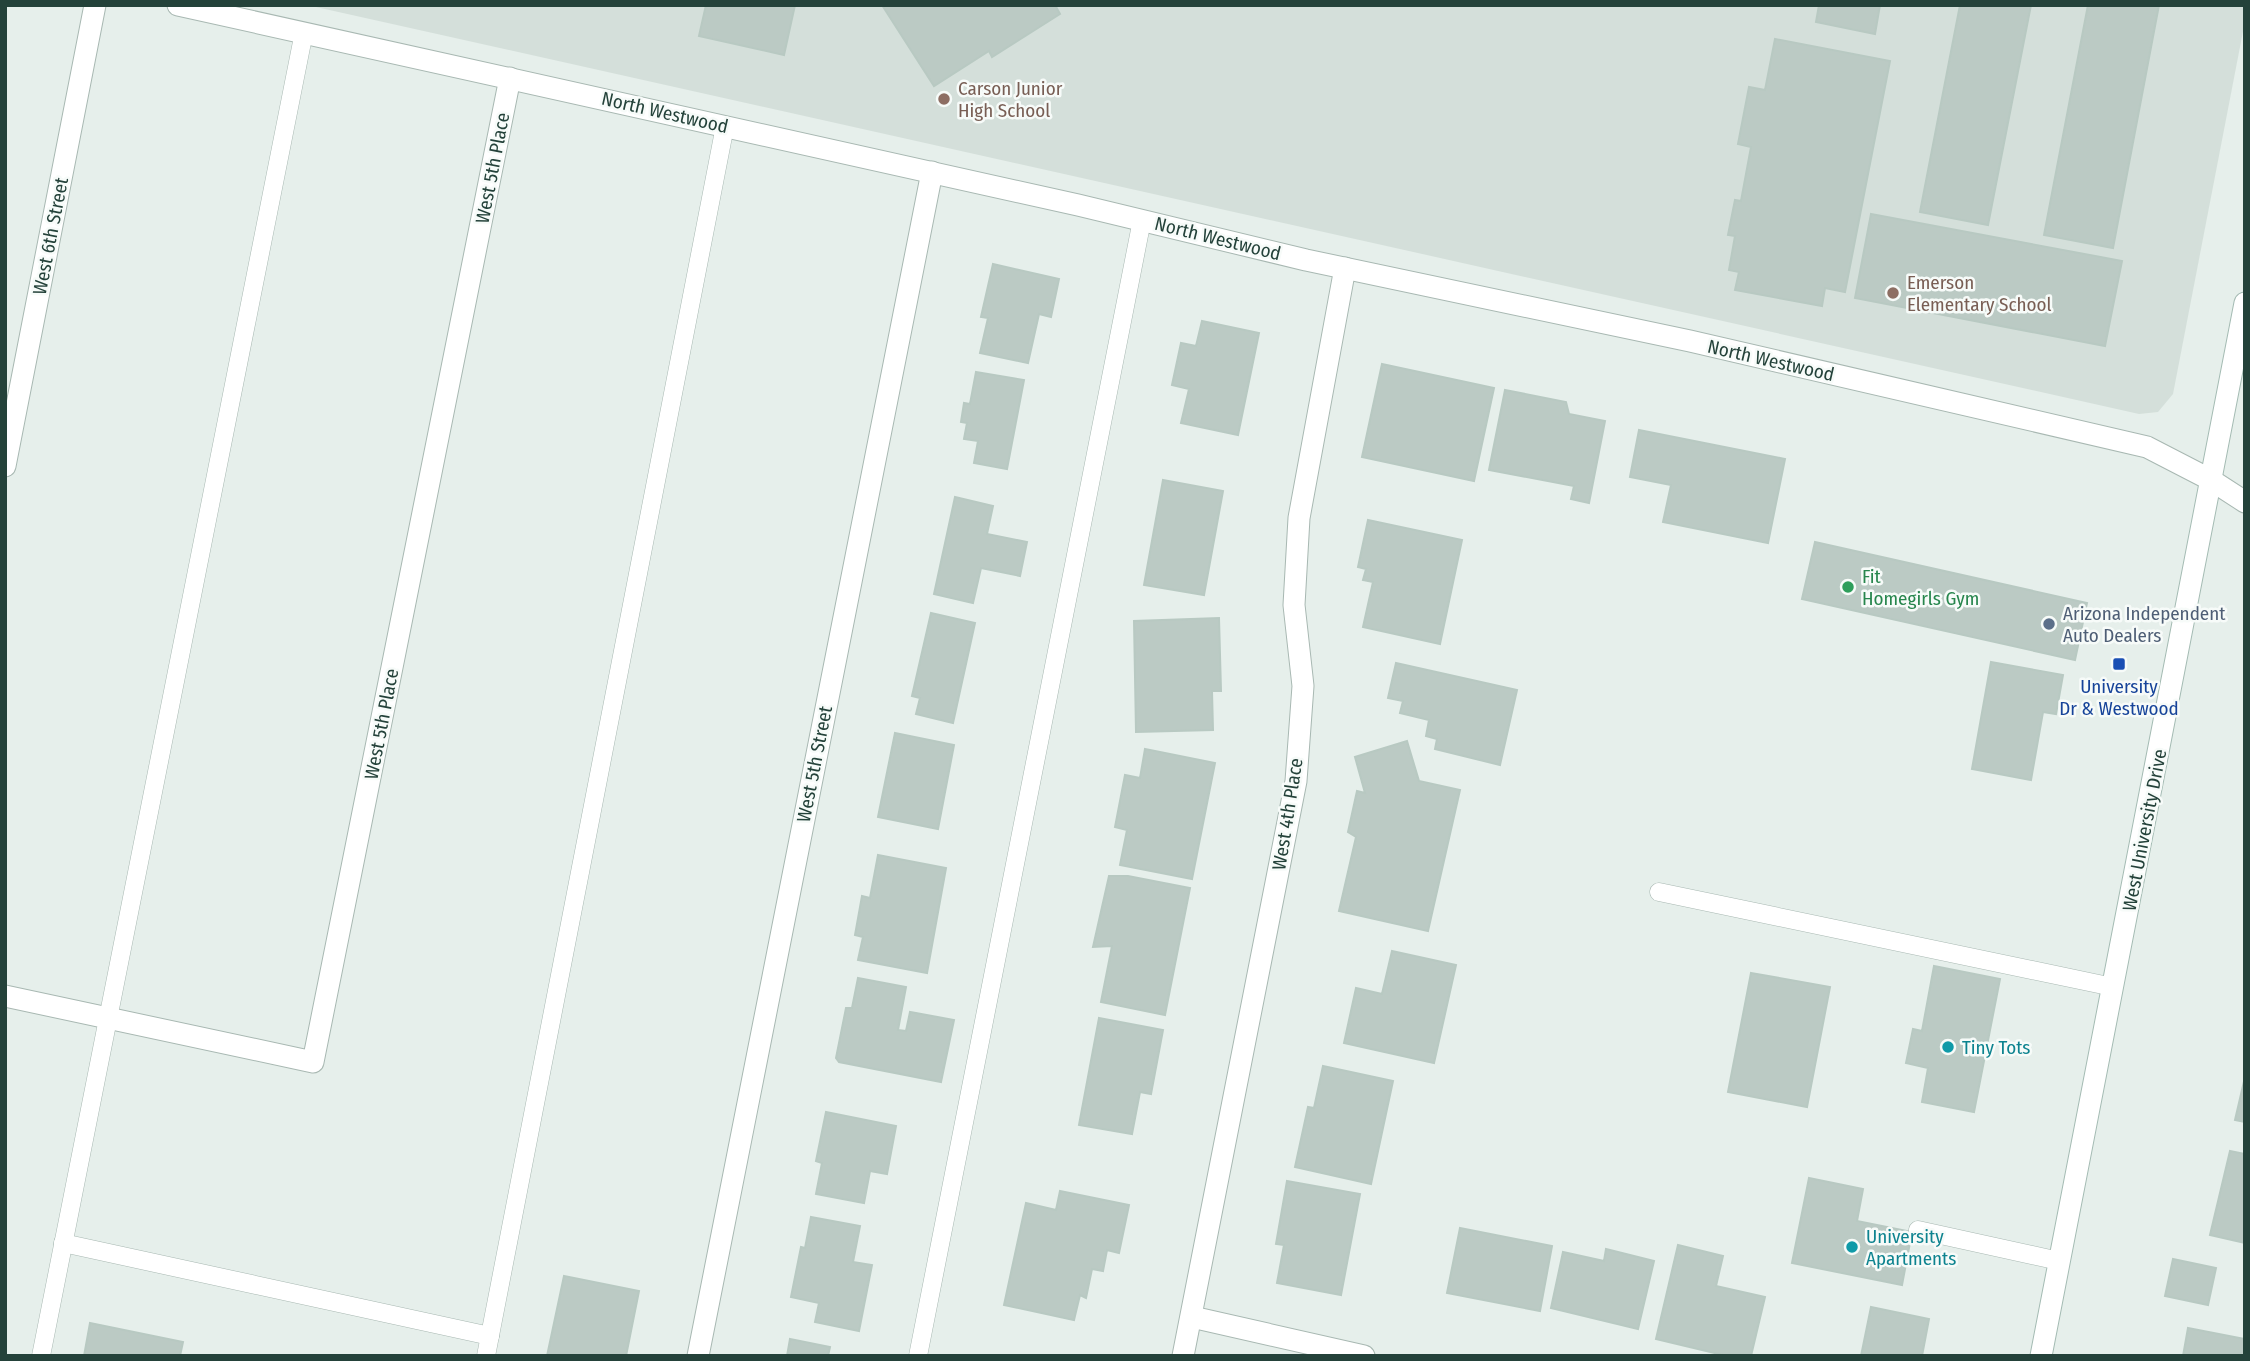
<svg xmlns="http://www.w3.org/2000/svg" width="2250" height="1361" font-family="'Fira Sans Condensed',sans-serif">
	<rect width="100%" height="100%" fill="#e6efeb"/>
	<!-- built -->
	<polygon fill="#d4dfda" points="307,5 2245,5 2245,21 2173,394 2158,412 2139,414"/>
	<!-- building -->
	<g fill="#bbcac4" stroke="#b8c9c2" stroke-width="2">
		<polygon points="706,5 795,5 784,55 699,36"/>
		<polygon points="882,5 1055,5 1060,14 992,57 989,51 934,86"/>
		<polygon points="1819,5 1880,5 1875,34 1816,22"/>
		<polygon points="1960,5 2031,5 1988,225 1920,212"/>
		<polygon points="2088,5 2159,5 2113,248 2044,235"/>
		<polygon points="1775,39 1890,61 1845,292 1825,288 1822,306 1735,290 1739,272 1729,270 1735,236 1728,235 1735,200 1741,201 1751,147 1738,144 1749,87 1765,90"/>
		<polygon points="1871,214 2122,261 2105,346 1855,298"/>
		<polygon points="993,264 1059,279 1051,317 1039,314 1028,363 980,353 988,318 981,317"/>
		<polygon points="1202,321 1259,333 1238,435 1181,423 1189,389 1172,385 1181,343 1196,346"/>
		<polygon points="1382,364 1494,388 1474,481 1362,457"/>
		<polygon points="976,372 1024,380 1007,469 974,463 978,441 964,439 967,423 961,422 964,403 970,404"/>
		<polygon points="1505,390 1566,402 1569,414 1605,421 1589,503 1571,499 1574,486 1489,470"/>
		<polygon points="1639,430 1785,459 1768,543 1663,522 1671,485 1630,477"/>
		<polygon points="1163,480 1223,491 1204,595 1144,585"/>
		<polygon points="955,497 993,506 987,534 1027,542 1020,576 981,568 973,603 934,594"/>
		<polygon points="1368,520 1462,540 1440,644 1363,627 1373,582 1363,580 1366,569 1358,567"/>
		<polygon points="1815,542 2087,603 2075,660 1802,599"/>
		<polygon points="931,613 975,623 953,723 916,714 920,698 912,696"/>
		<polygon points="1219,618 1221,691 1212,691 1213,730 1136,732 1134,621"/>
		<polygon points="1991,662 2063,675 2056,714 2043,712 2031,780 1972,769"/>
		<polygon points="1396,663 1517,690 1500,765 1435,749 1437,739 1426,736 1429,720 1400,713 1403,701 1388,698"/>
		<polygon points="895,733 954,745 938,829 878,817"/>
		<polygon points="1407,741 1419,781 1460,790 1428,931 1339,911 1356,837 1348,832 1357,791 1365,793 1355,757"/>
		<polygon points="1145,749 1215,763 1192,879 1120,865 1127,830 1115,827 1125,775 1140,778"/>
		<polygon points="878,855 946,868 927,973 858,960 863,937 855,935 862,896 870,898"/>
		<polygon points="1109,876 1128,876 1190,888 1165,1015 1101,1002 1112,946 1093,947"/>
		<polygon points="1392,951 1456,965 1434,1063 1344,1043 1356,988 1382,994"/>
		<polygon points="1934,966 2000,979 1974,1112 1922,1102 1928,1068 1906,1063 1913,1029 1922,1031"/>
		<polygon points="1751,973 1830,987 1807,1107 1728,1092"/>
		<polygon points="858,978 906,987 898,1030 906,1031 910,1012 954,1020 941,1082 839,1062 836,1058 846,1008 852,1008"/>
		<polygon points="1099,1018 1163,1030 1151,1094 1140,1092 1132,1134 1079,1125"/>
		<polygon points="1323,1066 1393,1081 1371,1184 1295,1167 1308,1107 1314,1108"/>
		<polygon points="2245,1077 2245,1122 2235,1120"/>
		<polygon points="826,1112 896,1126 887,1174 870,1171 864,1203 816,1194 822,1163 816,1161"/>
		<polygon points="2230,1151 2245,1154 2245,1243 2210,1235"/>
		<polygon points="1809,1178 1863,1189 1857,1221 1912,1232 1902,1285 1792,1263"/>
		<polygon points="1287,1181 1360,1194 1341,1295 1277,1283 1284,1245 1276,1244"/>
		<polygon points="1060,1191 1129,1205 1119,1253 1107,1250 1103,1271 1092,1269 1086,1298 1080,1295 1074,1320 1004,1305 1026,1203 1056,1210"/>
		<polygon points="811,1217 860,1226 853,1262 872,1265 859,1331 815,1322 819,1303 791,1297 801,1247 805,1248"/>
		<polygon points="1460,1228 1552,1246 1540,1311 1447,1293"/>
		<polygon points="1678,1245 1723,1256 1716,1286 1765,1297 1751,1356 1727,1356 1656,1339"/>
		<polygon points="1606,1249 1654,1261 1638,1329 1551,1308 1563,1252 1604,1261"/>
		<polygon points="2173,1259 2216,1268 2208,1305 2165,1296"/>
		<polygon points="564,1276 639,1291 626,1356 547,1356"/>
		<polygon points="1871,1307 1929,1319 1922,1356 1861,1356"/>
		<polygon points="90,1323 183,1342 180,1356 84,1356"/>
		<polygon points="2188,1328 2245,1339 2245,1356 2183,1356"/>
		<polygon points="790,1339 830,1347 828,1356 787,1356"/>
	</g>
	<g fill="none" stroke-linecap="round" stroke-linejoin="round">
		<!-- service casing -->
		<g stroke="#a8b8b2" stroke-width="19">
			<g id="service">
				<polyline points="1659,892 2113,987"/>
				<polyline points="1918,1230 2059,1261"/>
				<polyline points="63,1243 490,1336"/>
				<polyline points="41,1356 304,32"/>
				<polyline points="486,1356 725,126"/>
				<polyline points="918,1356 1142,220"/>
			</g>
		</g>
		<!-- minor casing -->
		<g stroke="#a8b8b2" stroke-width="23">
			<g id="minor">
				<polyline points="178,5 1078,205 1306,260 1690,341 2147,447 2211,480 2245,502"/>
				<polyline points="5,466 95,5"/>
				<polyline points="5,996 313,1062 510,78"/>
				<polyline points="1192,1317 1364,1356"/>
				<polyline points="698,1356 932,172"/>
				<polyline points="1183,1356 1296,781 1303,686 1294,605 1299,518 1345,268"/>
			</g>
		</g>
		<!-- secondary casing -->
		<g stroke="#a4bbb3" stroke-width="23">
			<polyline id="secondary" points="2041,1356 2245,303"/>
		</g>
		<!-- service -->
		<use href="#service" stroke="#fff" stroke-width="18"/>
		<!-- minor -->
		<use href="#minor" stroke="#fff" stroke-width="21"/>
		<!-- secondary -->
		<use href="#secondary" stroke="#fff" stroke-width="21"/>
	</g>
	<!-- markers -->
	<g fill="#8d6e63" stroke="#f7fbf9" stroke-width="2.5">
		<circle cx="944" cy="99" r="7"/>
		<circle cx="1893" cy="293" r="7"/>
	</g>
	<circle fill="#2e9e5b" stroke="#f7fbf9" stroke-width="2.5" cx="1848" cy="587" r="7"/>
	<circle fill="#5c6f8a" stroke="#f7fbf9" stroke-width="2.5" cx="2049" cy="624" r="7"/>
	<rect fill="#1a4fb4" stroke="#f7fbf9" stroke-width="2.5" x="2112" y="657" width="14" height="14" rx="3.5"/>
	<g fill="#0f9aa8" stroke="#f7fbf9" stroke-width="2.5">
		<circle cx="1948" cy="1047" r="7"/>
		<circle cx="1852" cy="1247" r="7"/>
	</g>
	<g text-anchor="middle" stroke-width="5" stroke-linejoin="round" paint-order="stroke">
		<!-- education labels -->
		<g font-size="19" fill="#785e54" stroke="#f7fbf9" text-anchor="start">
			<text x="958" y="95">Carson Junior<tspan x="958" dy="22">High School</tspan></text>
			<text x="1907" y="289">Emerson<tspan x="1907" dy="22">Elementary School</tspan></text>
		</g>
		<!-- street labels -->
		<g font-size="19" fill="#24423a" stroke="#f7fbf9">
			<text transform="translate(665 112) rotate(13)" y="7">North Westwood</text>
			<text transform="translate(492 168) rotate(-79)" y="7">West 5th Place</text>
			<text transform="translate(50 236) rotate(-79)" y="7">West 6th Street</text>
			<text transform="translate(1218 238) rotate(14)" y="7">North Westwood</text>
			<text transform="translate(1771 360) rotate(13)" y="7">North Westwood</text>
			<text transform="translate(381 724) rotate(-79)" y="7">West 5th Place</text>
			<text transform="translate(814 764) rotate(-79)" y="7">West 5th Street</text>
			<text transform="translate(1287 814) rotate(-81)" y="7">West 4th Place</text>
			<text transform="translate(2144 830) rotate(-79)" y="7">West University Drive</text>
		</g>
		<!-- leisure labels -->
		<g font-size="19" fill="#27864d" stroke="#f7fbf9" text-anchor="start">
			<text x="1862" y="583">Fit<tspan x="1862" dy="22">Homegirls Gym</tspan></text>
		</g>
		<!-- service labels -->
		<g font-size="19" fill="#4e5e75" stroke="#f7fbf9" text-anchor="start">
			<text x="2063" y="620">Arizona Independent<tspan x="2063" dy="22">Auto Dealers</tspan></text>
		</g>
		<!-- transit labels -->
		<g font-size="19" fill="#164399" stroke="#f7fbf9">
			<text x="2119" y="693">University<tspan x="2119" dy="22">Dr &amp; Westwood</tspan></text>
		</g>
		<!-- culture labels -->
		<g font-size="19" fill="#0d838f" stroke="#f7fbf9" text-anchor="start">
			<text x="1962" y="1054">Tiny Tots</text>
			<text x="1866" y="1243">University<tspan x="1866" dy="22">Apartments</tspan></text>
		</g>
	</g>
	<!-- border -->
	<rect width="2250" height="1361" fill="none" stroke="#24423a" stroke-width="14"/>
</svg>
